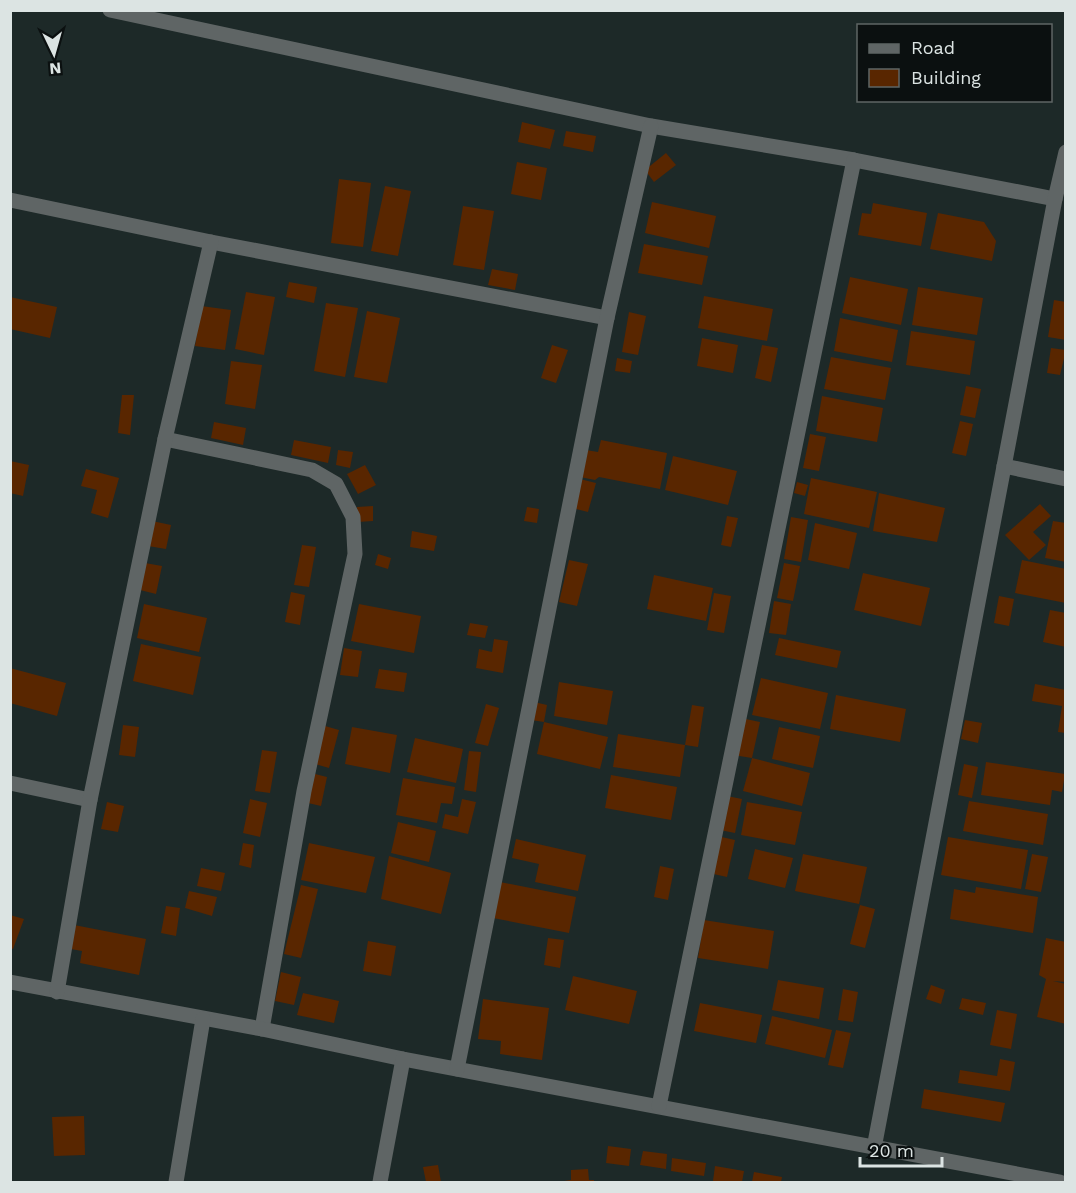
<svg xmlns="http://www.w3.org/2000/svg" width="1076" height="1193" font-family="'Work Sans',sans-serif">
	<rect width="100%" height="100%" fill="#1d2928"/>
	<!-- building -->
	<g fill="#592600">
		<polygon points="522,122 555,130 550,149 518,142"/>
		<polygon points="566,131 596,136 593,152 563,146"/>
		<polygon points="666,153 676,165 654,182 645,170"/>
		<polygon points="517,162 547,168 541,200 511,194"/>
		<polygon points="339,179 371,183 363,247 331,243"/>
		<polygon points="385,186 411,191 398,256 371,251"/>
		<polygon points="652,202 716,216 709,248 645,233"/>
		<polygon points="873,203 927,213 921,246 858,235 862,213 871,214"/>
		<polygon points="463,206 494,211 484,270 453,265"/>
		<polygon points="938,213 984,222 996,241 992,261 930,249"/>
		<polygon points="644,244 708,256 702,285 638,273"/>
		<polygon points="492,269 518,274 515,290 488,285"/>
		<polygon points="850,277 908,289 901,325 842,313"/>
		<polygon points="289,282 317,287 314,303 286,297"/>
		<polygon points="918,287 983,298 977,335 912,325"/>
		<polygon points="246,292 275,297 264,355 235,349"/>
		<polygon points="704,296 773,309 767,341 698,328"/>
		<polygon points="10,297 57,307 50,338 10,329"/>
		<polygon points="1054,300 1066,302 1066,340 1048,337"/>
		<polygon points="326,303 358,308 345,377 314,371"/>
		<polygon points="201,306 231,310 225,350 195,346"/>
		<polygon points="367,311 400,318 387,383 354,377"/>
		<polygon points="629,312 646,316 638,355 622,352"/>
		<polygon points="840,318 898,330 892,362 834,351"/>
		<polygon points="911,331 975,341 970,375 906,365"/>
		<polygon points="702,338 738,345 733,373 697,366"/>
		<polygon points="552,345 568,350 556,383 541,378"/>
		<polygon points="762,345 778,348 771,382 755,378"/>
		<polygon points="1051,348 1066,350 1060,375 1047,373"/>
		<polygon points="831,357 891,368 885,400 824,389"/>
		<polygon points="617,358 632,361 630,373 615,371"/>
		<polygon points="231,361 262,365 255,409 225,404"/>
		<polygon points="966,386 981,389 975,418 960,415"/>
		<polygon points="122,395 134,395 130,435 118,433"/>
		<polygon points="822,396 883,408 877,442 816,431"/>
		<polygon points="960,421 973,424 966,456 952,453"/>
		<polygon points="214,422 246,428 243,445 211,438"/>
		<polygon points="810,434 826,437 819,471 803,468"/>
		<polygon points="294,440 331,447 328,463 291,455"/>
		<polygon points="601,440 667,453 660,489 599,477 595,480 580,477 586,450 598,452"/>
		<polygon points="338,450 353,452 350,468 336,465"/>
		<polygon points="673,456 737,471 728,505 665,490"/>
		<polygon points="10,461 29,465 23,496 10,493"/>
		<polygon points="365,465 376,485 358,494 347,474"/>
		<polygon points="86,469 119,478 108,518 91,513 97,490 81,486"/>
		<polygon points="811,478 877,492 869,528 804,514"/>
		<polygon points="580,479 596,483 588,512 572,508"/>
		<polygon points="797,482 808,485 805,496 794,493"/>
		<polygon points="879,493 945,508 937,542 873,531"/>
		<polygon points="1040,504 1051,516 1033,532 1046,545 1029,560 1005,535"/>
		<polygon points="373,506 373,521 358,522 357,507"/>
		<polygon points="527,507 539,509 537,523 524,521"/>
		<polygon points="727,516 738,518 731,547 721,545"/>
		<polygon points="791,517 808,520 801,562 784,559"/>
		<polygon points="152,521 171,525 166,549 148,546"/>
		<polygon points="1053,521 1066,523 1066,562 1045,558"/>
		<polygon points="815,523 857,533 849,569 808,560"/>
		<polygon points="412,531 437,536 434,551 410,547"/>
		<polygon points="302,545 316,547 309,587 294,585"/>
		<polygon points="378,554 391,558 388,569 375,565"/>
		<polygon points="569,560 588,564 577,606 559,602"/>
		<polygon points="1022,560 1066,569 1066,603 1015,593"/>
		<polygon points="145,563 162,566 156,594 140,590"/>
		<polygon points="784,563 800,566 793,601 777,598"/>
		<polygon points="863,573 930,588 921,626 854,610"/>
		<polygon points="654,575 713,588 706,621 647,609"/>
		<polygon points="291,592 305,595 300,625 285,622"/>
		<polygon points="714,593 731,596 724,633 707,630"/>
		<polygon points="999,596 1014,599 1009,626 994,623"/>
		<polygon points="774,601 791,604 786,635 769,633"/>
		<polygon points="144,604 207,618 199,652 137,638"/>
		<polygon points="359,604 421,616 414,653 351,641"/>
		<polygon points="1050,610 1066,613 1066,647 1043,642"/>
		<polygon points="470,623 488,626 485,638 467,635"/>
		<polygon points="779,638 841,651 837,668 775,655"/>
		<polygon points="494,639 508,641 503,673 476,668 479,649 492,652"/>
		<polygon points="141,644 201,657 193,695 133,681"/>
		<polygon points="344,648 362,651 358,677 340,675"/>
		<polygon points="10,668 66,683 57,716 10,703"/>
		<polygon points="379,669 407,673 404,692 375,688"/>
		<polygon points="761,678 828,693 820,729 752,715"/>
		<polygon points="559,682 613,691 607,725 554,716"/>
		<polygon points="1035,684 1066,690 1066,733 1058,732 1062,706 1032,701"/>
		<polygon points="836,695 906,709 900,742 830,729"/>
		<polygon points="534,702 547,705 544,722 531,720"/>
		<polygon points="486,704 499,708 488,746 475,743"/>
		<polygon points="692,705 704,707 698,747 685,745 680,777 613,767 618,734 685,745"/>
		<polygon points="741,718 760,722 752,758 733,755"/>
		<polygon points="965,720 982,723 978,743 961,739"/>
		<polygon points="544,722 608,737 600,769 537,754"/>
		<polygon points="123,725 139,727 135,757 119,755"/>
		<polygon points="325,726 339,730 329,768 315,764"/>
		<polygon points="352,727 397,735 390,773 345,764"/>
		<polygon points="779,727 820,736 813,768 772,759"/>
		<polygon points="415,738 463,749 456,783 407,772"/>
		<polygon points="262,750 277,752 270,793 255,791"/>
		<polygon points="469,751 481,752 476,792 464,790"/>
		<polygon points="752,758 810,773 802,806 743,791"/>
		<polygon points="986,762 1065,774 1062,792 1052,790 1050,805 981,795"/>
		<polygon points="964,764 978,767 972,798 958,795"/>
		<polygon points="315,774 327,777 321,806 308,803"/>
		<polygon points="611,775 677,787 671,820 605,808"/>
		<polygon points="403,778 455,787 452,804 441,803 437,823 396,815"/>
		<polygon points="727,796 742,799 735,833 720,830"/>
		<polygon points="250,799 267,803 260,837 243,833"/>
		<polygon points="462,799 476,802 468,834 442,828 445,814 458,817"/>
		<polygon points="969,801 1048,814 1043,845 963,831"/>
		<polygon points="107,802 124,806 118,832 101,829"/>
		<polygon points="747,802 802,812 795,845 741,835"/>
		<polygon points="398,822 436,831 429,862 391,853"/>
		<polygon points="717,836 735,840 727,877 709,873"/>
		<polygon points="948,837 1028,850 1021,889 941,875"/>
		<polygon points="516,839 586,855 578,891 535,882 539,864 512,858"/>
		<polygon points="243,843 254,845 251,868 239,865"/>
		<polygon points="309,843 375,857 366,893 301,880"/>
		<polygon points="755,849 793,858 785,888 748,879"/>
		<polygon points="803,854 867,867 859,904 795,891"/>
		<polygon points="1032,854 1048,857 1041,892 1025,889"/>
		<polygon points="389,856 451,873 441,914 381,899"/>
		<polygon points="660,866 674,869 668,900 654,897"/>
		<polygon points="201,868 225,873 221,891 197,886"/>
		<polygon points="500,882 576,897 569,933 493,918"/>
		<polygon points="301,885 318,889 301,958 284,954"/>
		<polygon points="976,887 1038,897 1033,933 950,919 954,889 975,893"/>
		<polygon points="189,891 217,897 212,916 185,908"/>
		<polygon points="860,905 875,909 865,948 850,944"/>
		<polygon points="166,906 180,908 176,936 161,933"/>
		<polygon points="10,915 24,919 13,949 10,948"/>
		<polygon points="704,920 774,931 768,969 698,958"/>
		<polygon points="69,924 146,939 139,975 80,963 82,951 65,948"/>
		<polygon points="548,938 564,940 560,968 544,965"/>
		<polygon points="1046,938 1066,942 1066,982 1053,981 1066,984 1066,1024 1037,1017 1046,979 1039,975"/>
		<polygon points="368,941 396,946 391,976 363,971"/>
		<polygon points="281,972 301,977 294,1005 275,1001"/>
		<polygon points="573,976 637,991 629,1024 565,1010"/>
		<polygon points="778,980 824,988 819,1019 772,1010"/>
		<polygon points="931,985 945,990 941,1004 926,999"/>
		<polygon points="843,989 858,992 853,1022 838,1020"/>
		<polygon points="303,993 339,1001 334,1023 297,1015"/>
		<polygon points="962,998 986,1003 983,1015 959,1009"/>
		<polygon points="483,999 549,1008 542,1060 500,1054 501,1041 478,1039"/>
		<polygon points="700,1003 762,1015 756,1043 694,1031"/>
		<polygon points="997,1010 1017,1014 1011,1049 990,1045"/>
		<polygon points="772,1016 832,1030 825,1058 765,1044"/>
		<polygon points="836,1030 851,1033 843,1068 828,1065"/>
		<polygon points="1000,1059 1015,1062 1010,1091 958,1083 960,1070 997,1076"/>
		<polygon points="924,1089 1005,1103 1001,1122 921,1108"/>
		<polygon points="84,1116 85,1155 54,1156 52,1117"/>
		<polygon points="608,1146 631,1149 629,1166 606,1163"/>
		<polygon points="643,1151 667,1154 666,1169 640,1165"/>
		<polygon points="672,1158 706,1163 704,1176 671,1171"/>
		<polygon points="438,1165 441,1182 426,1182 423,1167"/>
		<polygon points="715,1166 744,1171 742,1182 718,1182 713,1181"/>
		<polygon points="588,1169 589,1180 594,1180 594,1182 564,1182 564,1181 571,1180 571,1170"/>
		<polygon points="754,1172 782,1177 781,1182 752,1182"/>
	</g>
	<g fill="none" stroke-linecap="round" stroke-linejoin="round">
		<!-- minor -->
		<g stroke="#5f6565" stroke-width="15">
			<polyline points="110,10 651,126 854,160 1055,199"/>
			<polyline points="10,200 211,242 607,318"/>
			<polyline points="165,439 312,470 336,484 353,517 355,554 304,791 262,1029"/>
			<polyline points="1004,466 1066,479"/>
			<polyline points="10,783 90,800"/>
			<polyline points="10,982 262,1029 403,1059 1060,1182"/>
			<polyline points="57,992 90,800 165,439 211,242"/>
			<polyline points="457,1069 607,318 651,126"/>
			<polyline points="659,1106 854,160"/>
			<polyline points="874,1148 1055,199 1066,152"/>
			<polyline points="176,1182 203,1019"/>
			<polyline points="380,1182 403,1059"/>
		</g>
	</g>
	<!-- border -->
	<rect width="1076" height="1193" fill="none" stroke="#dce4e3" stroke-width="24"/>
	<!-- legend -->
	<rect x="857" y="24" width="195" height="78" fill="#0b1010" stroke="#5f6564" stroke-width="1.5"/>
	<rect x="869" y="44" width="30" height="9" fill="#5f6565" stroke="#5f6564" stroke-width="1.5"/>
	<text x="911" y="54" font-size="18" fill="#dce4e3">Road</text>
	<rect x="869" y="69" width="30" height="18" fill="#592600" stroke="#5f6564" stroke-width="1.5"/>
	<text x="911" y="84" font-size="18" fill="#dce4e3">Building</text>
	<!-- north arrow -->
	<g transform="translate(54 54) rotate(175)" stroke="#0b1010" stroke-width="4.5" paint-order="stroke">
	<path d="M0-4.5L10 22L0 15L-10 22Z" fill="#dce4e3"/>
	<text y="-9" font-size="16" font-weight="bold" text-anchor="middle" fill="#dce4e3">N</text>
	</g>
	<!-- scale -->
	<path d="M860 1157v9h82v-9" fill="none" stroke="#dce4e3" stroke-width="3"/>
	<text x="869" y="1157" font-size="18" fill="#dce4e3" stroke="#0b1010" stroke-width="4.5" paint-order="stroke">20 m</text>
</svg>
